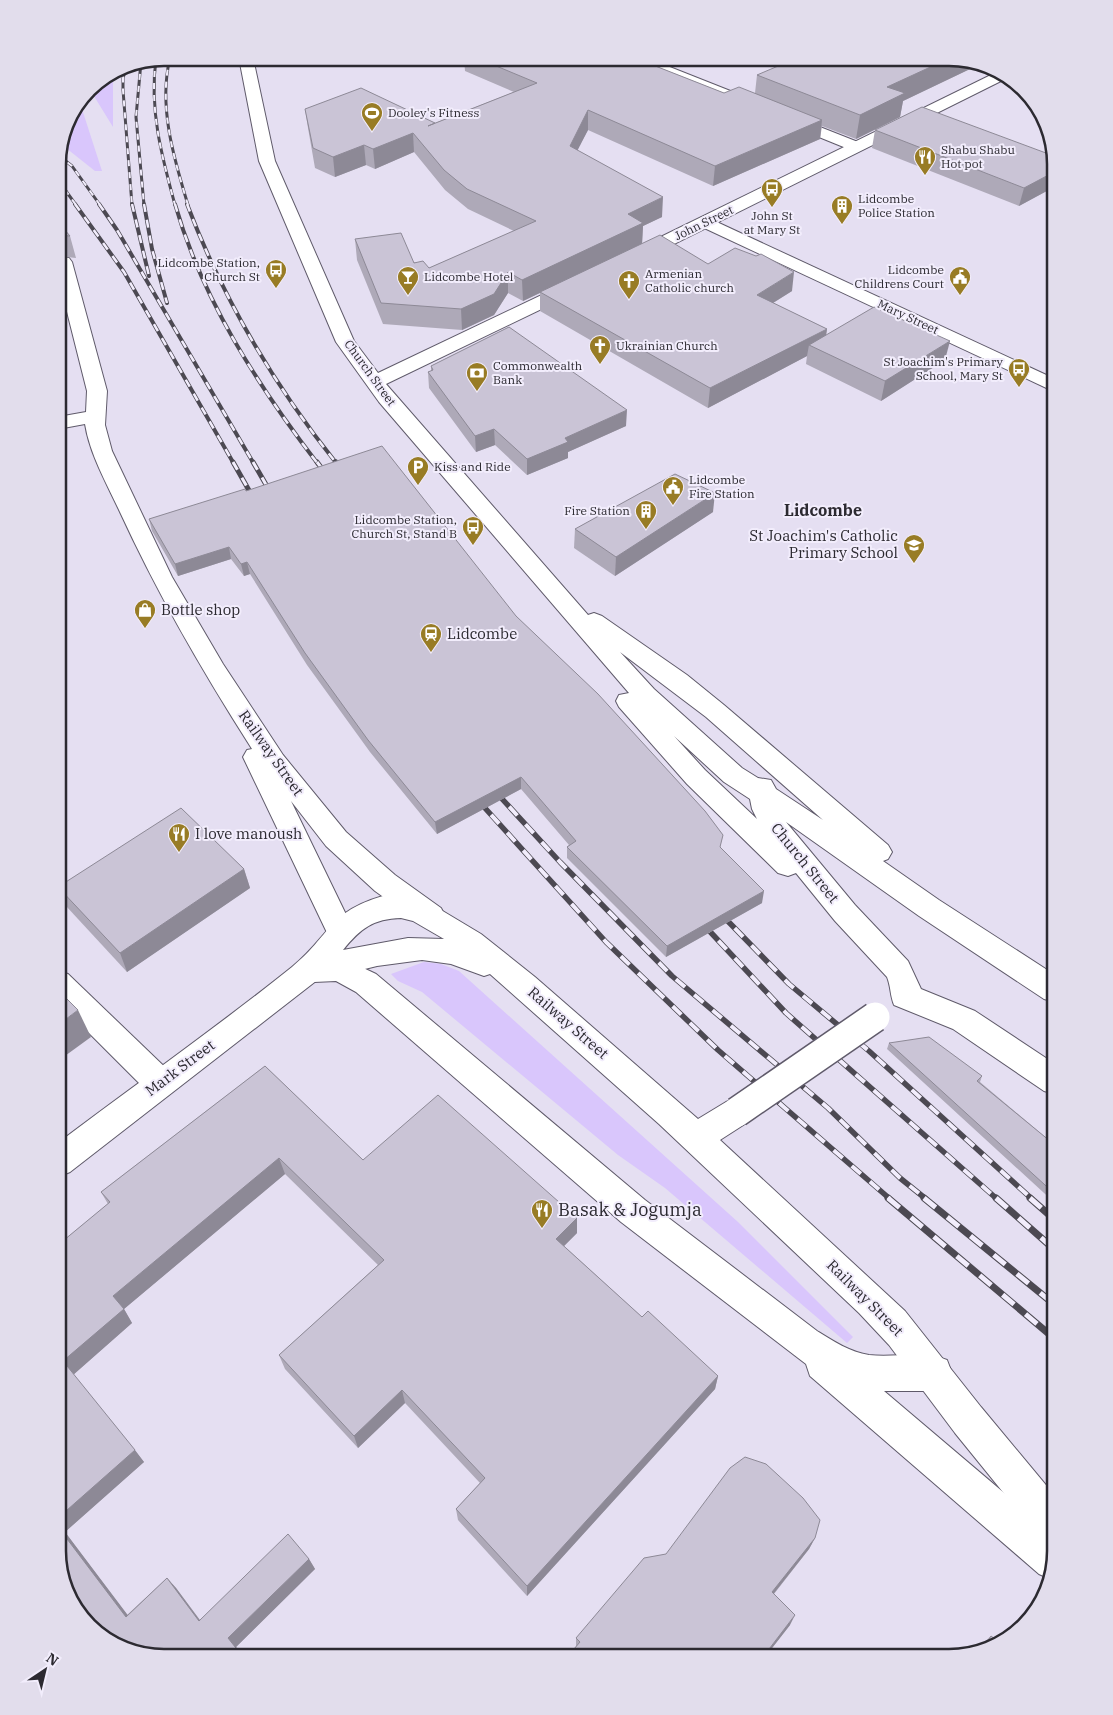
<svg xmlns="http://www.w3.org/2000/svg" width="1113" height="1715" font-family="'IBM Plex Serif',serif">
	<rect width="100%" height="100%" fill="#e5dff2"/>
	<!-- green -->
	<g fill="#d9c6fc">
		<polygon points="116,71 113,79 113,127 89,88"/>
		<polygon points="78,104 81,106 102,171 95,171 61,144 68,117"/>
		<polygon points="424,962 441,964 459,971 738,1222 853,1337 847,1343 665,1188 618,1155 422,992 398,981 391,974"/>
	</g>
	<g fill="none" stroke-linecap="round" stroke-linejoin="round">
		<!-- street casing -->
		<g stroke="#5f5a6a" stroke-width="2">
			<g id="street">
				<polygon points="628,58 647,58 738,94 740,97 733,101 728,100 630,61"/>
				<polygon points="787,114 863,144 865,147 857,152 851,150 782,122 779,119 782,116"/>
				<polygon points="706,217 1055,379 1055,392 700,226 698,222 700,218"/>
				<path d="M 63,257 L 69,258 L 72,262 L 107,391 L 105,425 L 112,451 L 172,577 L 223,664 L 283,755 L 346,832 L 395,875 L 441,908 L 445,916 L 441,924 L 431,927 L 421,924 L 375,891 L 326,846 L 291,801 L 354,931 L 350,939 L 340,942 L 330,939 L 243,757 L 247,750 L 252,749 C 203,672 158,595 120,512 C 107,484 90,455 85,424 L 58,429 L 58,417 L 86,412 L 87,391 L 58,276 L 58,258 Z"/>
				<path d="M 340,957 L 376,974 L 645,1200 L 817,1331 C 833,1341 850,1352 869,1355 C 896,1358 922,1350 947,1360 L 952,1373 L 947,1386 L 934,1391 L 884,1391 L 1055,1536 L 1055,1551 L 1048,1578 L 1039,1574 L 810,1376 L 806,1364 L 621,1222 L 356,992 L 336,981 L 314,982 L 304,979 L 299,970 L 304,961 L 314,958 Z"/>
				<polygon points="58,971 68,974 171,1073 176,1083 171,1093 160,1097 149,1093 58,1002"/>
			</g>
		</g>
		<!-- secondary casing -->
		<g stroke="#5f5a6a" stroke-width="2">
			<g id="secondary">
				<path d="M 239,58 L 253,58 L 275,161 L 354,341 L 378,373 L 569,282 L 581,282 L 584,286 L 581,290 L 386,384 L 588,615 L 594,613 L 602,616 L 687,675 L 724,705 L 888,845 L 892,852 L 888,859 L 883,861 L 939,900 L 1055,975 L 1055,1002 L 1044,999 L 919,916 L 786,822 L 855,905 L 908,961 L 921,989 L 975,1011 L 1055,1064 L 1055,1094 L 1044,1091 L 953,1029 L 894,1005 C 890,995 891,987 887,977 L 835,921 L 796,873 L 788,876 L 778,873 L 687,784 L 619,707 L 616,701 L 619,695 L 629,693 L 379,402 L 336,342 L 259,161 ZM 620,652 L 706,717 L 823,820 L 776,789 L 771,780 L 758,778 L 742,768 L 654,689 ZM 674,736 L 724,782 L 750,799 L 752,809 L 757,819 L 705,770 Z"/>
				<polygon points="997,72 1009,77 642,260 630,260 627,256 630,252"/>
				<path d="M 383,896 L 401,896 L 431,904 L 481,934 L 535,977 L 698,1119 L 726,1102 L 737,1098 L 748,1102 L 753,1112 L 748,1122 L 720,1140 L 905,1311 L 981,1407 L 1055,1496 L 1055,1544 L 1041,1539 L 955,1433 L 889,1345 L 859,1313 L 659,1124 L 490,974 L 484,976 L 451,964 L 422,960 L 377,966 L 316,981 L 70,1172 L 58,1177 L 58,1143 C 136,1084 216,1028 292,967 C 331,935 328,912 383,896 ZM 401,918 L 413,921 L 444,939 L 408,938 L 343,950 C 361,928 373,919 401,918 Z"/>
			</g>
		</g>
		<!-- street -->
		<use href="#street" fill="#fff" fill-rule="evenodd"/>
		<!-- secondary -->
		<use href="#secondary" fill="#fff" fill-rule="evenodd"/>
		<!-- rail-far4 casing -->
		<g stroke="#4c4952" stroke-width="3">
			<g id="rail-far4">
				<path d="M 170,58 C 158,106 174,159 188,205"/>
				<path d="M 156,59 C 149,110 162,157 175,205"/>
				<polyline points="141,62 136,117 144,205"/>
				<polyline points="127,65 123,78 123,90 132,205"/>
				<polyline points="58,155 72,166 100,205"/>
				<polyline points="58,180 76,205"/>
			</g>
		</g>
		<!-- rail-far3 casing -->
		<g stroke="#4c4952" stroke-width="4">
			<g id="rail-far3">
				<polyline points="75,204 124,272 234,464"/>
				<polyline points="99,204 117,230 254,464"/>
				<polyline points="132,204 149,276"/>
				<polyline points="144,204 152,249 167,303"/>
				<path d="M 175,204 C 202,299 258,386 318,464"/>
				<path d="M 187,204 C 223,299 274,385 337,464"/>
			</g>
		</g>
		<!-- rail-far2 casing -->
		<g stroke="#4c4952" stroke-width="5">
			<g id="rail-far2">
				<polyline points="233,462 255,501"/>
				<polyline points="253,462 272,495"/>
				<polyline points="317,462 329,478"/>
				<polyline points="336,462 344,472"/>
			</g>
		</g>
		<!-- rail-far1 casing -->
		<g stroke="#4c4952" stroke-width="5.5">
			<g id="rail-far1">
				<polyline points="493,789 560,862 672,976 828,1108 900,1178 926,1199"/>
				<polyline points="475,797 606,942 718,1050 890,1199"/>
				<polyline points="718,911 789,984 869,1051 1032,1199"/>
				<polyline points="702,923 786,1013 997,1199"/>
			</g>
		</g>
		<!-- rail casing -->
		<g stroke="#4c4952" stroke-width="7">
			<g id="rail">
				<polyline points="888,1198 1055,1339"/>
				<polyline points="924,1198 1055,1305"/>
				<polyline points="996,1198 1055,1250"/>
				<polyline points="1030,1198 1055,1220"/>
			</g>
		</g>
		<!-- rail-far4 -->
		<use href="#rail-far4" stroke="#f2edfc" stroke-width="2" stroke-dasharray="6" stroke-linecap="butt"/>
		<!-- rail-far3 -->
		<use href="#rail-far3" stroke="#f2edfc" stroke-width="2.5" stroke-dasharray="8" stroke-linecap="butt"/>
		<!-- rail-far2 -->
		<use href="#rail-far2" stroke="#f2edfc" stroke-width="3" stroke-dasharray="9" stroke-linecap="butt"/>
		<!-- rail-far1 -->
		<use href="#rail-far1" stroke="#f2edfc" stroke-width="4" stroke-dasharray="12" stroke-linecap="butt"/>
		<!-- rail -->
		<use href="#rail" stroke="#f2edfc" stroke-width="5" stroke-dasharray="15" stroke-linecap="butt"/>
		<!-- secondary-bridge casing -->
		<g stroke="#5f5a6a" stroke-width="32" stroke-linecap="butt">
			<polyline id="secondary-bridge" points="737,1112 875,1017"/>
		</g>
		<!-- secondary-bridge -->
		<use href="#secondary-bridge" stroke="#fff" stroke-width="29"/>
	</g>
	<!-- wall -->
	<g fill="#aea9b8">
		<polygon points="464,58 635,58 724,93 755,93 757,75 956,58 974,64 971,65 970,69 903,101 900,117 856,139 822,126 820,139 713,186 588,130 577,150 662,217 643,226 642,244 792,291 773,303 827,329 826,335 945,360 881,401 806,364 807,356 708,408 540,311 540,293 523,301 508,293 494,315 462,330 383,324 357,260 355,239 429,268 514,231 468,209 445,190 414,152 375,169 366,165 335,177 315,168 308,128 305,109 435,123 514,92 465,71"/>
		<polygon points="875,130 1056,164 1056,186 1019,206 872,148"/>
		<polygon points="58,222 70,236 76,258 58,256"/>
		<polygon points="431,366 626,426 568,452 568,458 527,475 495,445 476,452 429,388 428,372 431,371"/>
		<polygon points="246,491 516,616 721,848 762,903 666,957 567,858 567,847 569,845 521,789 437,834 370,752 307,665 250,574 244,576 231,559 178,576 152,531 149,519"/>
		<polygon points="713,512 615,576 574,548 575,529"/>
		<polygon points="244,869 250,888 127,972 66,906 58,887"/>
		<polygon points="889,1043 982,1076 980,1082 1056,1146 1056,1204 887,1049"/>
		<polygon points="265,1066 363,1160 577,1233 564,1246 642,1317 718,1376 715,1389 527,1596 458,1520 456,1509 480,1483 405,1403 358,1448 285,1369 279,1355 378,1265 285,1174 124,1309 132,1323 73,1375 144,1462 65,1532 127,1615 167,1578 176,1588 200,1620 309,1559 315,1569 236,1647 244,1657 158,1657 58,1551 58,1245 108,1204 101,1192"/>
		<polygon points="815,1538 809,1549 774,1594 790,1625 765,1657 567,1657 576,1647 576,1638"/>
		<polygon points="991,1636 996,1646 977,1651 981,1645"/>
	</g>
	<!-- shaded-wall -->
	<g fill="#8d8996">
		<polygon points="950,58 956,58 974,64 971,65 970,69 903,101 900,117 856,139 860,115 887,87"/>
		<polygon points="588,110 588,130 570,165 570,146"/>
		<polygon points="822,120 820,139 713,186 715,166"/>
		<polygon points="413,133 414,152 375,169 373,149"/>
		<polygon points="364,145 366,165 335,177 333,157"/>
		<polygon points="1056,171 1056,186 1019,206 1024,188"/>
		<polygon points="663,197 662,217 643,226 642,244 523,301 522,280 628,214"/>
		<polygon points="508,272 508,293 494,315 462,330 461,309"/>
		<polygon points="794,272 792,291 755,314 757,295"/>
		<polygon points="827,329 824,348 809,345 807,356 708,408 710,388"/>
		<polygon points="950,341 945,360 881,401 885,381"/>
		<polygon points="627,410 626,426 568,452 568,458 527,475 527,459 565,438"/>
		<polygon points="494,429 495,445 476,452 475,436"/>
		<polygon points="715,493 713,512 615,576 616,557"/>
		<polygon points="229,547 231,559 178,576 175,564"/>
		<polygon points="247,562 250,574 244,576 241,564"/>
		<polygon points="521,777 521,789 437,834 435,822"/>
		<polygon points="244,869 250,888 127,972 120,953"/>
		<polygon points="764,891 762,903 666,957 667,946"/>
		<polygon points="78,1010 91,1037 58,1061 58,1025"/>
		<polygon points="279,1158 285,1174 124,1309 132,1323 73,1375 63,1361 113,1296"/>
		<polygon points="577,1218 577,1233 556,1254 556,1239"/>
		<polygon points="718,1376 715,1389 527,1596 527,1586"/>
		<polygon points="402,1390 405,1403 358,1448 354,1436"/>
		<polygon points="135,1450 144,1462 65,1532 136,1626 126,1617 58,1527 58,1518"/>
		<polygon points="815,1538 809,1549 767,1602 772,1592"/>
		<polygon points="309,1559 315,1569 236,1647 244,1657 243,1657 228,1638"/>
		<polygon points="167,1578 176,1588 207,1630 199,1621"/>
		<polygon points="795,1615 790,1625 765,1657 763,1657"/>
	</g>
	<!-- building -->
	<g fill="#cac4d6" stroke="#8d8996">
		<polygon points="477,58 635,58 724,93 739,87 822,120 715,166 588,110 570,146 663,197 628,214 643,223 522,280 508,272 494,294 461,309 381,303 355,239 401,233 414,263 423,261 429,268 536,221 467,189 444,170 413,133 373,149 364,145 333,157 313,148 305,109 361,88 435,123 428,126 537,83"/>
		<polygon points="797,58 950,58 887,87 905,93 860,115 757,75"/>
		<polygon points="922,107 1054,156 1056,164 1056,171 1024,188 875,130"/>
		<polygon points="58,222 70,236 58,235"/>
		<polygon points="660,235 708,264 735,248 756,256 761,254 794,272 757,295 827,329 710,388 540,292"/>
		<polygon points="874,307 950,341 885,381 809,345"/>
		<polygon points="509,327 627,410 565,438 568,442 527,459 494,429 475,436 428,372 433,370 431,366"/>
		<polygon points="382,446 516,616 598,694 705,811 723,835 720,847 764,891 667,946 567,847 576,841 521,777 435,822 368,740 305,653 247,562 241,564 229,547 175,564 149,519 245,489 246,491"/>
		<polygon points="675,474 715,493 616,557 575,529"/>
		<polygon points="181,808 244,869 120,953 58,887"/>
		<polygon points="58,990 78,1010 58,1025"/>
		<polygon points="929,1037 982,1076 977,1081 1056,1146 1056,1195 889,1043"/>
		<polygon points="265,1066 363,1160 438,1095 577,1218 556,1239 642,1317 648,1311 718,1376 527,1586 456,1509 485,1478 402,1390 354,1436 279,1355 384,1260 279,1158 113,1296 124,1309 63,1361 135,1450 58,1518 58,1245 110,1202 101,1192"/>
		<polygon points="745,1457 766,1464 803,1498 820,1520 815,1538 772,1592 795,1615 763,1657 567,1657 580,1642 576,1638 644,1558 666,1554 730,1468"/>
		<polygon points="58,1527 126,1617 167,1578 199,1621 288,1534 309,1559 228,1638 243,1657 158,1657 105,1640 69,1598 58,1551"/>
		<polygon points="991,1636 1000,1643 996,1646 982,1650"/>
	</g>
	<!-- icons -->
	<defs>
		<g id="stadium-pin" transform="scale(1.125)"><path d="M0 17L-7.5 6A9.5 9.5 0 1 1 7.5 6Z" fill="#987c25" stroke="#f2edfc"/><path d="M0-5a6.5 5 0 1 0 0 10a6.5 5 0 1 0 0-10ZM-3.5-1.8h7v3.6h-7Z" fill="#fff"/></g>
		<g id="restaurant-pin" transform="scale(1.125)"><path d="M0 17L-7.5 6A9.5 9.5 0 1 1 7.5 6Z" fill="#987c25" stroke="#f2edfc"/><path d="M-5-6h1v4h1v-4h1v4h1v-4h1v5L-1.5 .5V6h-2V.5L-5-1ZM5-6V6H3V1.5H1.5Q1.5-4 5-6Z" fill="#fff"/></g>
		<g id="bus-pin" transform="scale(1.125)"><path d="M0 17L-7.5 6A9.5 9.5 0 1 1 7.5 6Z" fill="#987c25" stroke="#f2edfc"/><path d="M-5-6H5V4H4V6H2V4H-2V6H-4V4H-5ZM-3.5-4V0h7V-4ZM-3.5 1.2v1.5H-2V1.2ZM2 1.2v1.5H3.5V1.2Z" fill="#fff"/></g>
		<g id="building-pin" transform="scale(1.125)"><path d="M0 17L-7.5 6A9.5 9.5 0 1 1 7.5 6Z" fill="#987c25" stroke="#f2edfc"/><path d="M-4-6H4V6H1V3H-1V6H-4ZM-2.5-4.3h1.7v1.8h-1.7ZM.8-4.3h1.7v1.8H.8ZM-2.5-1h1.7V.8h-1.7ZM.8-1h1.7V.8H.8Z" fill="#fff"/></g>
		<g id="bar-pin" transform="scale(1.125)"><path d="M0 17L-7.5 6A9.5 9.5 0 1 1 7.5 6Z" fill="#987c25" stroke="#f2edfc"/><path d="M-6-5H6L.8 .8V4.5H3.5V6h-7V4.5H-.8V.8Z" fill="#fff"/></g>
		<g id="civic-pin" transform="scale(1.125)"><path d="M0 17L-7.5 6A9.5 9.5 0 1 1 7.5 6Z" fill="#987c25" stroke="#f2edfc"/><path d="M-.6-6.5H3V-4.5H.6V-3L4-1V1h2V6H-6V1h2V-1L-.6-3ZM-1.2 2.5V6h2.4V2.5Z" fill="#fff"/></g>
		<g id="church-pin" transform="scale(1.125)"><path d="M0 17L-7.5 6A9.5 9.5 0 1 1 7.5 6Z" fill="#987c25" stroke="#f2edfc"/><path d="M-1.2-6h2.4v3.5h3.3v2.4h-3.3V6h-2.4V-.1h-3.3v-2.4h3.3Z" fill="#fff"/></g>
		<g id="bank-pin" transform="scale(1.125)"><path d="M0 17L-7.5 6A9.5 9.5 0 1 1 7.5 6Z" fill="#987c25" stroke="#f2edfc"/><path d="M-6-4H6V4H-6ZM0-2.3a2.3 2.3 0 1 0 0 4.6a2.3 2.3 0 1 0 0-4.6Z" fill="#fff"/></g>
		<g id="parking-pin" transform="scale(1.125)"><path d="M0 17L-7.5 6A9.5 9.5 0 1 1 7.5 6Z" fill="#987c25" stroke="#f2edfc"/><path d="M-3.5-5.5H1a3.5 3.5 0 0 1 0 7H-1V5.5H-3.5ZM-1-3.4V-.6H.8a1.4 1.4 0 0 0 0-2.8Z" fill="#fff"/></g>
		<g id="school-pin" transform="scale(1.125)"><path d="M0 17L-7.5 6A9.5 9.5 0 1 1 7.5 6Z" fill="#987c25" stroke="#f2edfc"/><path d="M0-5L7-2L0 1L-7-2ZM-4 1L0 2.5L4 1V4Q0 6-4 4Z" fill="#fff"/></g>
		<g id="shop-pin" transform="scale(1.125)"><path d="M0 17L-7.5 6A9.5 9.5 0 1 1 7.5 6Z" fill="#987c25" stroke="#f2edfc"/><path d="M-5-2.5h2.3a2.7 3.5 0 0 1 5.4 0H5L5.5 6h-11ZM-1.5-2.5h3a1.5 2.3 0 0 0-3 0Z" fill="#fff"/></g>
		<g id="station-pin" transform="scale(1.125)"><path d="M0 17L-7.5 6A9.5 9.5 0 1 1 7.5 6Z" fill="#987c25" stroke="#f2edfc"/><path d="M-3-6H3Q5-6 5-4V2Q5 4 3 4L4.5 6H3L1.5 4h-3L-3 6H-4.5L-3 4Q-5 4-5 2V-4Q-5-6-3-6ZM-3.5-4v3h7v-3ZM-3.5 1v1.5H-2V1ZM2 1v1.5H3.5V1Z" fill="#fff"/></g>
	</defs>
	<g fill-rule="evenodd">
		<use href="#stadium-pin" x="372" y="113"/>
		<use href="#restaurant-pin" x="925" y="157"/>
		<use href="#bus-pin" x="772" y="189"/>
		<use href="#building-pin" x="842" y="206"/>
		<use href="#bus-pin" x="276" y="270"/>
		<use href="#bar-pin" x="408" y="277"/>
		<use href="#civic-pin" x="960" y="277"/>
		<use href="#church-pin" x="629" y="281"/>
		<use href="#church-pin" x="600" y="346"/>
		<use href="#bus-pin" x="1019" y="369"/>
		<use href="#bank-pin" x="477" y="373"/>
		<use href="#parking-pin" x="418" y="467"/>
		<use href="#civic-pin" x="673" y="487"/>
		<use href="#building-pin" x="646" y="511"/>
		<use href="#bus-pin" x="473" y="527"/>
		<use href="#school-pin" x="914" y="545"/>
		<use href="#shop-pin" x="145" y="610"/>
		<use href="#station-pin" x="431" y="634"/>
		<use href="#restaurant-pin" x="179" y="834"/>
		<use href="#restaurant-pin" x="542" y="1210"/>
	</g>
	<g text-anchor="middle" stroke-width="4" stroke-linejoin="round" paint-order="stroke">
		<!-- far-poi labels -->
		<g font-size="12" fill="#2c2a31" stroke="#f2edfc" text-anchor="start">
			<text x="388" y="117">Dooley's Fitness</text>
			<text x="941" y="154">Shabu Shabu<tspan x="941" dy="14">Hot pot</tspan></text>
			<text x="858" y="203">Lidcombe<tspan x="858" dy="14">Police Station</tspan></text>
			<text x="772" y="220" text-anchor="middle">John St<tspan x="772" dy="14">at Mary St</tspan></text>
			<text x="260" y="267" text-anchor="end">Lidcombe Station,<tspan x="260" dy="14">Church St</tspan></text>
			<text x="944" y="274" text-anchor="end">Lidcombe<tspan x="944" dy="14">Childrens Court</tspan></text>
			<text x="645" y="278">Armenian<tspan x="645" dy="14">Catholic church</tspan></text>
			<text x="424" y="281">Lidcombe Hotel</text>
			<text x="616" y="350">Ukrainian Church</text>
			<text x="1003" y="366" text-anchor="end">St Joachim's Primary<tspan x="1003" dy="14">School, Mary St</tspan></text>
			<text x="493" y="370">Commonwealth<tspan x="493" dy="14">Bank</tspan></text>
			<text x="434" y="471">Kiss and Ride</text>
			<text x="689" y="484">Lidcombe<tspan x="689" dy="14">Fire Station</tspan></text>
			<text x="630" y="515" text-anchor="end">Fire Station</text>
			<text x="457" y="524" text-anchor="end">Lidcombe Station,<tspan x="457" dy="14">Church St, Stand B</tspan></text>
		</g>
		<!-- far-street labels -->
		<g font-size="12" fill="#2c2a31" stroke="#f2edfc">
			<text transform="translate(704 223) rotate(-26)" y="4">John Street</text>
			<text transform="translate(908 317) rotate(25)" y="4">Mary Street</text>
			<text transform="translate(370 373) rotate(54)" y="4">Church Street</text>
		</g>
		<!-- poi labels -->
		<g font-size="15" fill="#2c2a31" stroke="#f2edfc" text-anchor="start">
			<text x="898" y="541" text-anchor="end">St Joachim's Catholic<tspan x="898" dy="17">Primary School</tspan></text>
			<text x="161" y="615">Bottle shop</text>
			<text x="447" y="639">Lidcombe</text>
			<text x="195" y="839">I love manoush</text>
		</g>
		<!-- street labels -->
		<g font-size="15" fill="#2c2a31" stroke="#f2edfc">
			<text transform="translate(271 753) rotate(55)" y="5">Railway Street</text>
			<text transform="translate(805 863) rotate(51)" y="5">Church Street</text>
			<text transform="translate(568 1023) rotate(41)" y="5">Railway Street</text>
			<text transform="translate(180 1068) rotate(-37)" y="5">Mark Street</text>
			<text transform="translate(865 1298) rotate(45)" y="5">Railway Street</text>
		</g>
		<!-- far-district labels -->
		<g font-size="16" font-weight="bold" fill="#2c2a31" stroke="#f2edfc">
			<text x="823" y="516">Lidcombe</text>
		</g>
		<!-- near-poi labels -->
		<g font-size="18" fill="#2c2a31" stroke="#f2edfc" text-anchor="start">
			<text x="558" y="1216">Basak &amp; Jogumja</text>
		</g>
	</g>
	<!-- crop -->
	<path d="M0 0H1113V1715H0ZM164 66H949A98 98 0 0 1 1047 164V1551A98 98 0 0 1 949 1649H164A98 98 0 0 1 66 1551V164A98 98 0 0 1 164 66Z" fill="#e2ddec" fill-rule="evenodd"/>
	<path fill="none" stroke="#2c2a31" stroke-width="2.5" d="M164 66H949A98 98 0 0 1 1047 164V1551A98 98 0 0 1 949 1649H164A98 98 0 0 1 66 1551V164A98 98 0 0 1 164 66Z"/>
	<!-- north arrow -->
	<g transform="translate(45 1670) rotate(35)" stroke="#f2edfc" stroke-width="4" paint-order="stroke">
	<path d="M0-4L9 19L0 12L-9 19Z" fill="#2c2a31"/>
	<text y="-8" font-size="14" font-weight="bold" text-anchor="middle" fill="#2c2a31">N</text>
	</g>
</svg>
